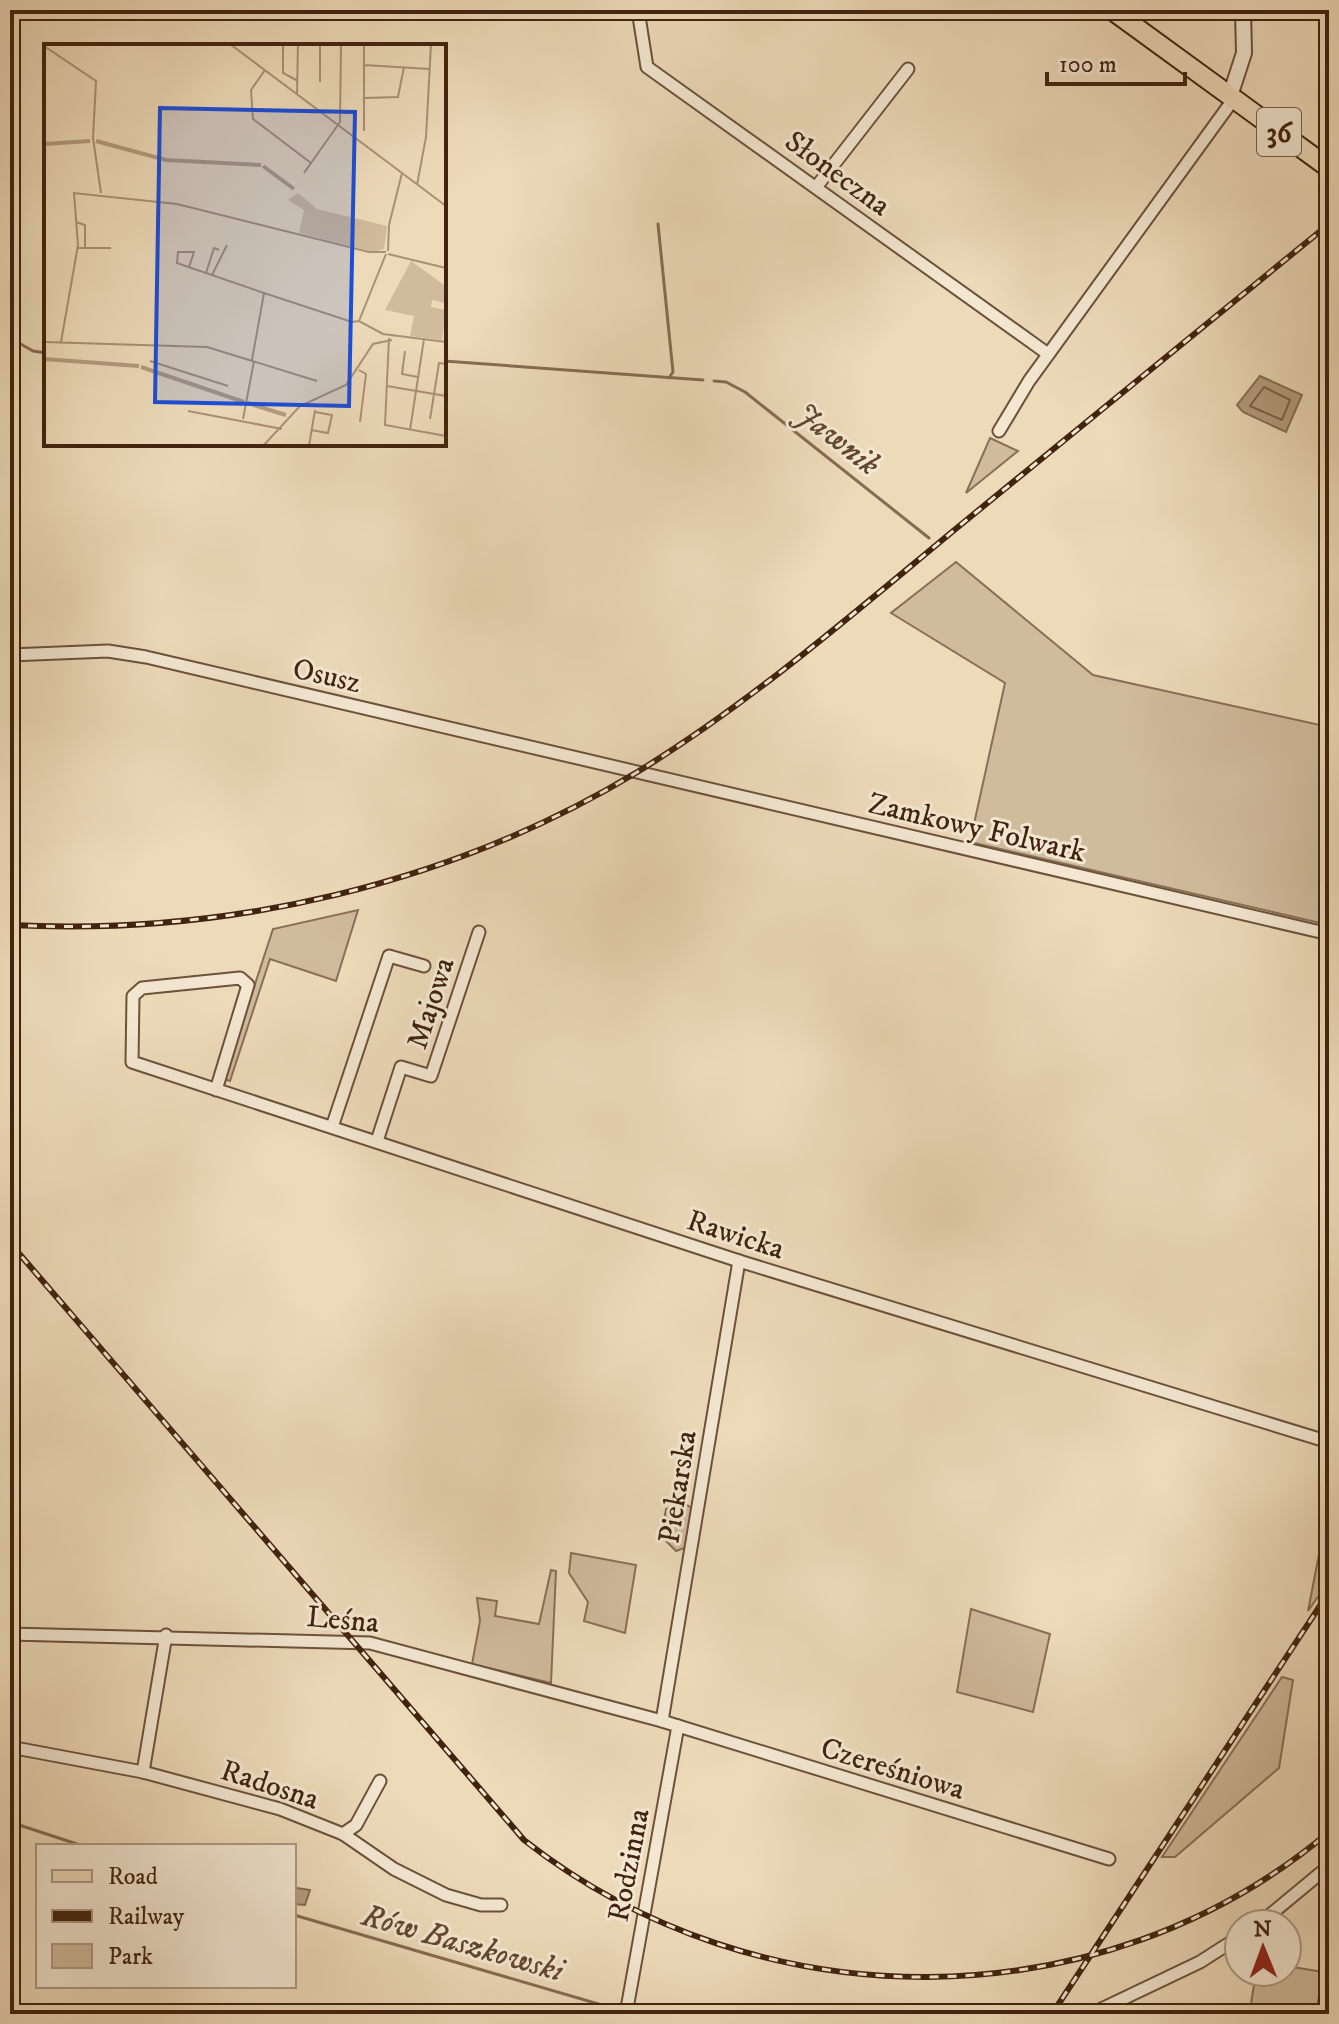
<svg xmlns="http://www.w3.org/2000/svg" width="1339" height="2024" font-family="'IM FELL DW Pica',serif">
	<rect width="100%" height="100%" fill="#eddab9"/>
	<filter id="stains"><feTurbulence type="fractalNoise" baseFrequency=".0025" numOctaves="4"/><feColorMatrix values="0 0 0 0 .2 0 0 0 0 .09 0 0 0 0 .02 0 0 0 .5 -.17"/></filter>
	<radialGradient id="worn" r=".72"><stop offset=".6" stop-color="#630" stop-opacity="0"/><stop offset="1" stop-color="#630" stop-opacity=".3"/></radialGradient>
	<!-- green -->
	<g fill="#d0bb9c" stroke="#896f56" stroke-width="2">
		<polygon points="990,438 1018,451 966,493"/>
		<polygon points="956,562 1093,675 1329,727 1329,925 970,842 1005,683 891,613"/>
		<polygon points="358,910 336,981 270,959 230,1081 224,1079 273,929"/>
		<polygon points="684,1503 693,1509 687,1547 676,1551 661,1536 666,1509"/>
		<polygon points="1329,1503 1329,1581 1308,1611"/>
		<polygon points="571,1553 636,1565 625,1633 584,1621 588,1602 569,1573"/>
		<polygon points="551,1570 556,1571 551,1683 472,1664 480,1621 477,1598 497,1601 495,1616 539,1624"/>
		<polygon points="971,1609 1050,1634 1033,1712 957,1692"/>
		<polygon points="1282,1677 1293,1680 1279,1768 1175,1857 1162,1857"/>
		<polygon points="1287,1966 1323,1972 1316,2014 1253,2014 1250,2010 1256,1972 1287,1972"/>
	</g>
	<!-- water -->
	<g fill="#b39c7f" stroke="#866c52" stroke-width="2">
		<polygon points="1260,376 1302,395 1286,432 1243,412 1237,405"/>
		<polygon points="294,1883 297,1888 310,1890 305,1905 294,1904"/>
	</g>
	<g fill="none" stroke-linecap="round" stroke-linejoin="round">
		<!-- shore -->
		<polygon stroke="#7a6047" stroke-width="2" points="1264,387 1290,400 1282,420 1250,406"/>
		<!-- stream -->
		<g stroke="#866c52" stroke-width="3">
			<polyline points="658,224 673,372 669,378"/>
			<polyline points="10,338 33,351 46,353"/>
			<polyline points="444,361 703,380"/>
			<polyline points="714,381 726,382 745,392 929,538"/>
			<polyline points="10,1822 83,1846"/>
			<polyline points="294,1915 619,2010"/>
		</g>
		<!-- minor casing -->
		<g stroke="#6d513a" stroke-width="15">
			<g id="minor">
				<polyline points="638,10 647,67 1048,354"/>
				<polyline points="817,186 908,69"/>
				<polyline points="999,431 1029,381 1230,104 1230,96"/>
				<polyline points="10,655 108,651 146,657 1329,934"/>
				<polyline points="216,1090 248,985 240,978 142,988 133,996 132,1062 739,1261 1329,1442"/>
				<polyline points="332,1127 389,956 424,966"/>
				<polyline points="377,1141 401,1067 431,1076 479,932"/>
				<polyline points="10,1634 370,1643 662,1721 1109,1859"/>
				<polyline points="662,1721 739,1261"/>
				<polyline points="10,1747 143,1772 280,1809 343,1834 394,1869 446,1895 481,1905 501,1905"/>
				<polyline points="143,1772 166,1635"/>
				<polyline points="343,1834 356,1825 380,1781"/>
				<polyline points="1259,1924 1329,1866"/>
				<polyline points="626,2014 678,1726"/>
				<polyline points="1091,2014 1200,1962 1239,1937"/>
			</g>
		</g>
		<!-- tertiary casing -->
		<g stroke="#6d513a" stroke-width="18">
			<polyline id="tertiary" points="1230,96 1244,53 1243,10"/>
		</g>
		<!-- primary casing -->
		<g stroke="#42230f" stroke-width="22">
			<polyline id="primary" points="1112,10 1329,168"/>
		</g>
		<!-- minor -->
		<use href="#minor" stroke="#f3e7d2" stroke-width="11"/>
		<!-- tertiary -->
		<use href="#tertiary" stroke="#f3e7d2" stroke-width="14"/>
		<!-- primary -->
		<use href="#primary" stroke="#eddab9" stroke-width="18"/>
		<!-- rail casing -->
		<g stroke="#42230f" stroke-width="6">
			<g id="rail">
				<path d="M 10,925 C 228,936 451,885 639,771 C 753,701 855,612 958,527 C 1082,426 1205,325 1329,224"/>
				<path d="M 10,1243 L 524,1840 C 758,2024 1101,2024 1329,1832"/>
				<polyline points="1052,2014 1329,1592"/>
			</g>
		</g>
		<!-- rail -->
		<use href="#rail" stroke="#f3e7d2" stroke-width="3" stroke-dasharray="9" stroke-linecap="butt"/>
	</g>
	<g text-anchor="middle" stroke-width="6" stroke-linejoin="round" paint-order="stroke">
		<!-- shield labels -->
		<rect fill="#f3e7d2" stroke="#775e4a" stroke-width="2" x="1257" y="108" width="44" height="48" rx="6"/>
		<g font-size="28" font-weight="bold" fill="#42230f">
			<text x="1279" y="142">36</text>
		</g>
		<!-- street labels -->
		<g font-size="30" fill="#42230f" stroke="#f3e7d2">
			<text transform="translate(838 173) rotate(36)" y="10">Słoneczna</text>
			<text transform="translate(327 675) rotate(13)" y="10">Osusz</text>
			<text transform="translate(977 827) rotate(13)" y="10">Zamkowy Folwark</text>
			<text transform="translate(430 1003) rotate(-72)" y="10">Majowa</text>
			<text transform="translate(736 1234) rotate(18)" y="10">Rawicka</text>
			<text transform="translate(677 1487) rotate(-81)" y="10">Piekarska</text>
			<text transform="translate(343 1619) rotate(5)" y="10">Leśna</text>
			<text transform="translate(893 1768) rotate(17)" y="10">Czereśniowa</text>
			<text transform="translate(270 1784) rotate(18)" y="10">Radosna</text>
			<text transform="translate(628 1865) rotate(-79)" y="10">Rodzinna</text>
		</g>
		<!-- water labels -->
		<g font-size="32" font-style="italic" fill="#644731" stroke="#f3e7d2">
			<text transform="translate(838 438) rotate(38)" y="11">Jawnik</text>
			<text transform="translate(463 1942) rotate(16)" y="11">Rów Baszkowski</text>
		</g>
	</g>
	<!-- overview -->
	<g transform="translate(44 44)">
		<rect width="402" height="402" fill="#eddab9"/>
		<path d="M 254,149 L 273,165 L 343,182 L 340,205 L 330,208 L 255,189 L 260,166 L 244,156 ZM 367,217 L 400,241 L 401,259 L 388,256 L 387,263 L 402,266 L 398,296 L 366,292 L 370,272 L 341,266 Z" fill="#d0bb9c"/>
		<path fill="none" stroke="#b39c7f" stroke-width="4" d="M 52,97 L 122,116 L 217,121M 0,100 L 46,97M 219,122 L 250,145M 0,315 L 95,322M 97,323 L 200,358M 203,359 L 242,371"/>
		<path fill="none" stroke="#a99175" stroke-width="2" d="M 186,0 L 402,162M 239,0 L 239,29 L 254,37M 276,0 L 276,38M 320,0 L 320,87M 0,2 L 52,37 L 49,94 L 57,149M 320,21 L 386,25M 221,26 L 207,46 L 209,75 L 267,119M 253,50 L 254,0M 320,54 L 354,53 L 360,23M 260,129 L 296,78 L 297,0M 373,141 L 382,93 L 387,0M 32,178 L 41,181 L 41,204M 33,204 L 67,204M 344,207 L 345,181 L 358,129M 344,210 L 402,224M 145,223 L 150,208 L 134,208 L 133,219 L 220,249 L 308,278 L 315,277 L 339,290 L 402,298M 162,229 L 170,204 L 175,206M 168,231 L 183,201M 315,277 L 342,210M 345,294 L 341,381 L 402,392M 0,298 L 163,303 L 273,337M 17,298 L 34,201 L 30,149 L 133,160 L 325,208 L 342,208M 361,307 L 358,330 L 374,333M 208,316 L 220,249M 106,317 L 184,342M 315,326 L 322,330 L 316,378M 343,342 L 402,352M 144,367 L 238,385M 199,375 L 210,317M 386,375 L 395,319 L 402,320M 267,386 L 284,389 L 288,371 L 271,368M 366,386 L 380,295M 219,402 L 256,362 L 302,341 L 329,300 L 348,296M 265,402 L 271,366"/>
		<path fill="#1d4ed8" fill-opacity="0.15" stroke="#1d4ed8" stroke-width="4" d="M 116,64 L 311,68 L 305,362 L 111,358 Z"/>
		<rect width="402" height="402" fill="none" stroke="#42230f" stroke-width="4"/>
	</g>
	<!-- margin -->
	<rect width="1339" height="2024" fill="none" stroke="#eddab9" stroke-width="40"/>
	<rect x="12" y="12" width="1315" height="2000" fill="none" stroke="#42230f" stroke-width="4"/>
	<rect x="20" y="20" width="1299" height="1984" fill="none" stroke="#42230f" stroke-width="2"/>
	<!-- legend -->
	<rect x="36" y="1844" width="260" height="144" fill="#f3e7d2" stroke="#ac9984" stroke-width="2"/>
	<rect x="52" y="1870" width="40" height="12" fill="#eddab9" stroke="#ac9984" stroke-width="2"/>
	<text x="108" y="1884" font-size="24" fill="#42230f">Road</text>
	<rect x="52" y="1910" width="40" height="12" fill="#42230f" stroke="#ac9984" stroke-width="2"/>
	<text x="108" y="1924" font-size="24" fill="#42230f">Railway</text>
	<rect x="52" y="1944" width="40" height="24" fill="#d0bb9c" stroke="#ac9984" stroke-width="2"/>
	<text x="108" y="1964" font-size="24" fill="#42230f">Park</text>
	<!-- north arrow -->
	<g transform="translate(1263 1948) rotate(359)"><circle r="38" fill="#f3e7d2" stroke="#ac9984" stroke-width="2"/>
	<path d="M0-6L14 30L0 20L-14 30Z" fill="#8f2418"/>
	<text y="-12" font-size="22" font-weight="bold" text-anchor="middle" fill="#42230f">N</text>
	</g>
	<!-- scale -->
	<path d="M1047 72v12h138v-12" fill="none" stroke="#42230f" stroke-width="4"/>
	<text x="1059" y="72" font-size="24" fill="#42230f" stroke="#f3e7d2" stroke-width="6" paint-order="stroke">100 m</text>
	<rect width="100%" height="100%" filter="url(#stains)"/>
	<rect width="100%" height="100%" fill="url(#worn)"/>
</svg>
